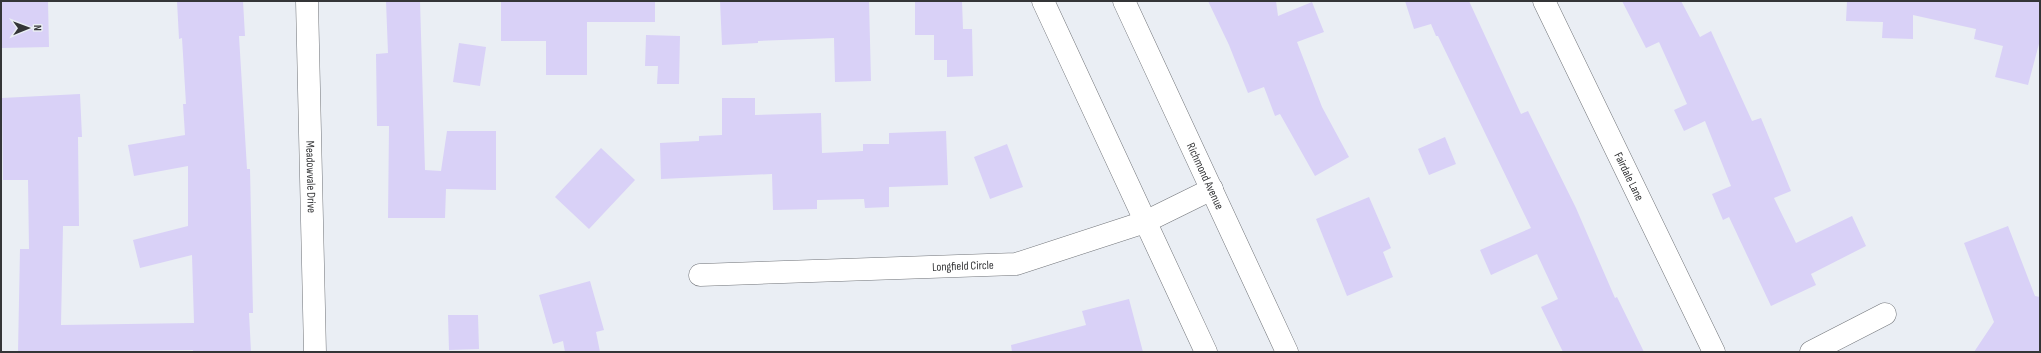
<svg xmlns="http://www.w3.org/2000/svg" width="2041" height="353" font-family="'Sofia Sans Condensed',sans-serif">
	<rect width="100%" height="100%" fill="#eaeef4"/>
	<!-- building -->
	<g fill="#d9d1f7">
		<polygon points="1,1 48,1 49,47 1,48"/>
		<polygon points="177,1 243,1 245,36 239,36 247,169 250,169 253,313 249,313 251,352 193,352 193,350 18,352 20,249 29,249 28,180 3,180 2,98 80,94 82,137 78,137 79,226 63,226 61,325 194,323 192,255 140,268 133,240 188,226 188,166 134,176 128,145 185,135 183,104 186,104 182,38 179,39"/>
		<polygon points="386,1 420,1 425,170 441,171 447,131 496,131 496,190 446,189 445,218 388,218 389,126 377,126 376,54 388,53"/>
		<polygon points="501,1 655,1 655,22 587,22 587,75 546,75 546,41 501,41"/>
		<polygon points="720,1 869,1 871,81 835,82 834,38 758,41 758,43 722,45"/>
		<polygon points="915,1 962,1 963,29 972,29 973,76 947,77 947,60 934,60 934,35 915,35"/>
		<polygon points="1208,1 1276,1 1278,16 1312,2 1324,32 1297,42 1322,107 1349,157 1315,176 1280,114 1275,116 1264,87 1248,93 1229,45"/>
		<polygon points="1405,1 1469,1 1521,114 1528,111 1576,208 1615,298 1617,297 1644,352 1563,352 1541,307 1558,299 1537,254 1491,275 1480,250 1531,228 1438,36 1436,36 1431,24 1414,29"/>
		<polygon points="1622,1 1681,1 1700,37 1711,31 1752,121 1761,118 1791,191 1774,198 1796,243 1852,216 1866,246 1811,274 1816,285 1771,306 1729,217 1723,220 1712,194 1731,186 1705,121 1684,131 1674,110 1687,104 1659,42 1646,48"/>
		<polygon points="1847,1 2040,1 2040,40 2028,85 1995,77 2003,46 1974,39 1976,29 1913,15 1913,39 1882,38 1883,22 1846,21"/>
		<polygon points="646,35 680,36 679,84 657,84 658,66 645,66"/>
		<polygon points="459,43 486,47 480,86 453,82"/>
		<polygon points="722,98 755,98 755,115 821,113 822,153 863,151 863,144 889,144 889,133 946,131 948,185 889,187 889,207 865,208 864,199 817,200 817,209 773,210 772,174 661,179 660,143 699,141 699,136 722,135"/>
		<polygon points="1445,137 1456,164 1429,175 1418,149"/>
		<polygon points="1007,144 1023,187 990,199 974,157"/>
		<polygon points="601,148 635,180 589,229 555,197"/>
		<polygon points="1369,197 1391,248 1383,252 1393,277 1347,296 1316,219"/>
		<polygon points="2008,226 2035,296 2040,297 2040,352 1974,352 1994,322 1964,243"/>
		<polygon points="590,281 604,330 596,332 600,352 565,352 563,341 553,344 539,295"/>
		<polygon points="1129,299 1143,352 1012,352 1011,345 1086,325 1082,311"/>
		<polygon points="448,315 478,315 479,349 449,350"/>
	</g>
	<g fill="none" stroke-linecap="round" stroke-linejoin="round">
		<!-- minor casing -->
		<g stroke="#717479" stroke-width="23">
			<g id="minor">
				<path id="s1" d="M 307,1 L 315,352"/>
				<path id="s2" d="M 1544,1 L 1714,352"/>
				<path id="s3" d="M 700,275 L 1016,264 L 1145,222 L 1212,189"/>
				<polyline points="1811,352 1885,314"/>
			</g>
		</g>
		<!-- major casing -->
		<g stroke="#717479" stroke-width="23">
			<g id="major">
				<polyline points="1043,1 1206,352"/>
				<path id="s4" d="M 1124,1 L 1287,352"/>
			</g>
		</g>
		<!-- minor -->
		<use href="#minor" stroke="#fff" stroke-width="22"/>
		<!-- major -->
		<use href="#major" stroke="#fff" stroke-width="22"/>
	</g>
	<g text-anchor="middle" stroke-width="4" stroke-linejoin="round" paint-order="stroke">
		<!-- street labels -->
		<g font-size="12" fill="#343537" stroke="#eaeef4">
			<text dy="4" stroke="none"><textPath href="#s4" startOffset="193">Richmond Avenue</textPath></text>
			<text dy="4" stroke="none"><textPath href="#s2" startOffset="195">Fairdale Lane</textPath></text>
			<text dy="4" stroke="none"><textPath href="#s1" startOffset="176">Meadowvale Drive</textPath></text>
			<text dy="4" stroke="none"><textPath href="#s3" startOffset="263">Longfield Circle</textPath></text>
		</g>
	</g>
	<!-- border -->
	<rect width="2041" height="353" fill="none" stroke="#343537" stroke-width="4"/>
	<!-- north arrow -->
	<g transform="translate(28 28) rotate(89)" stroke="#eaeef4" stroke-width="3" paint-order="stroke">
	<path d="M0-3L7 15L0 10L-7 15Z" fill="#343537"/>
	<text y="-6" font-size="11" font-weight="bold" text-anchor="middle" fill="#343537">N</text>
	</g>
</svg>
